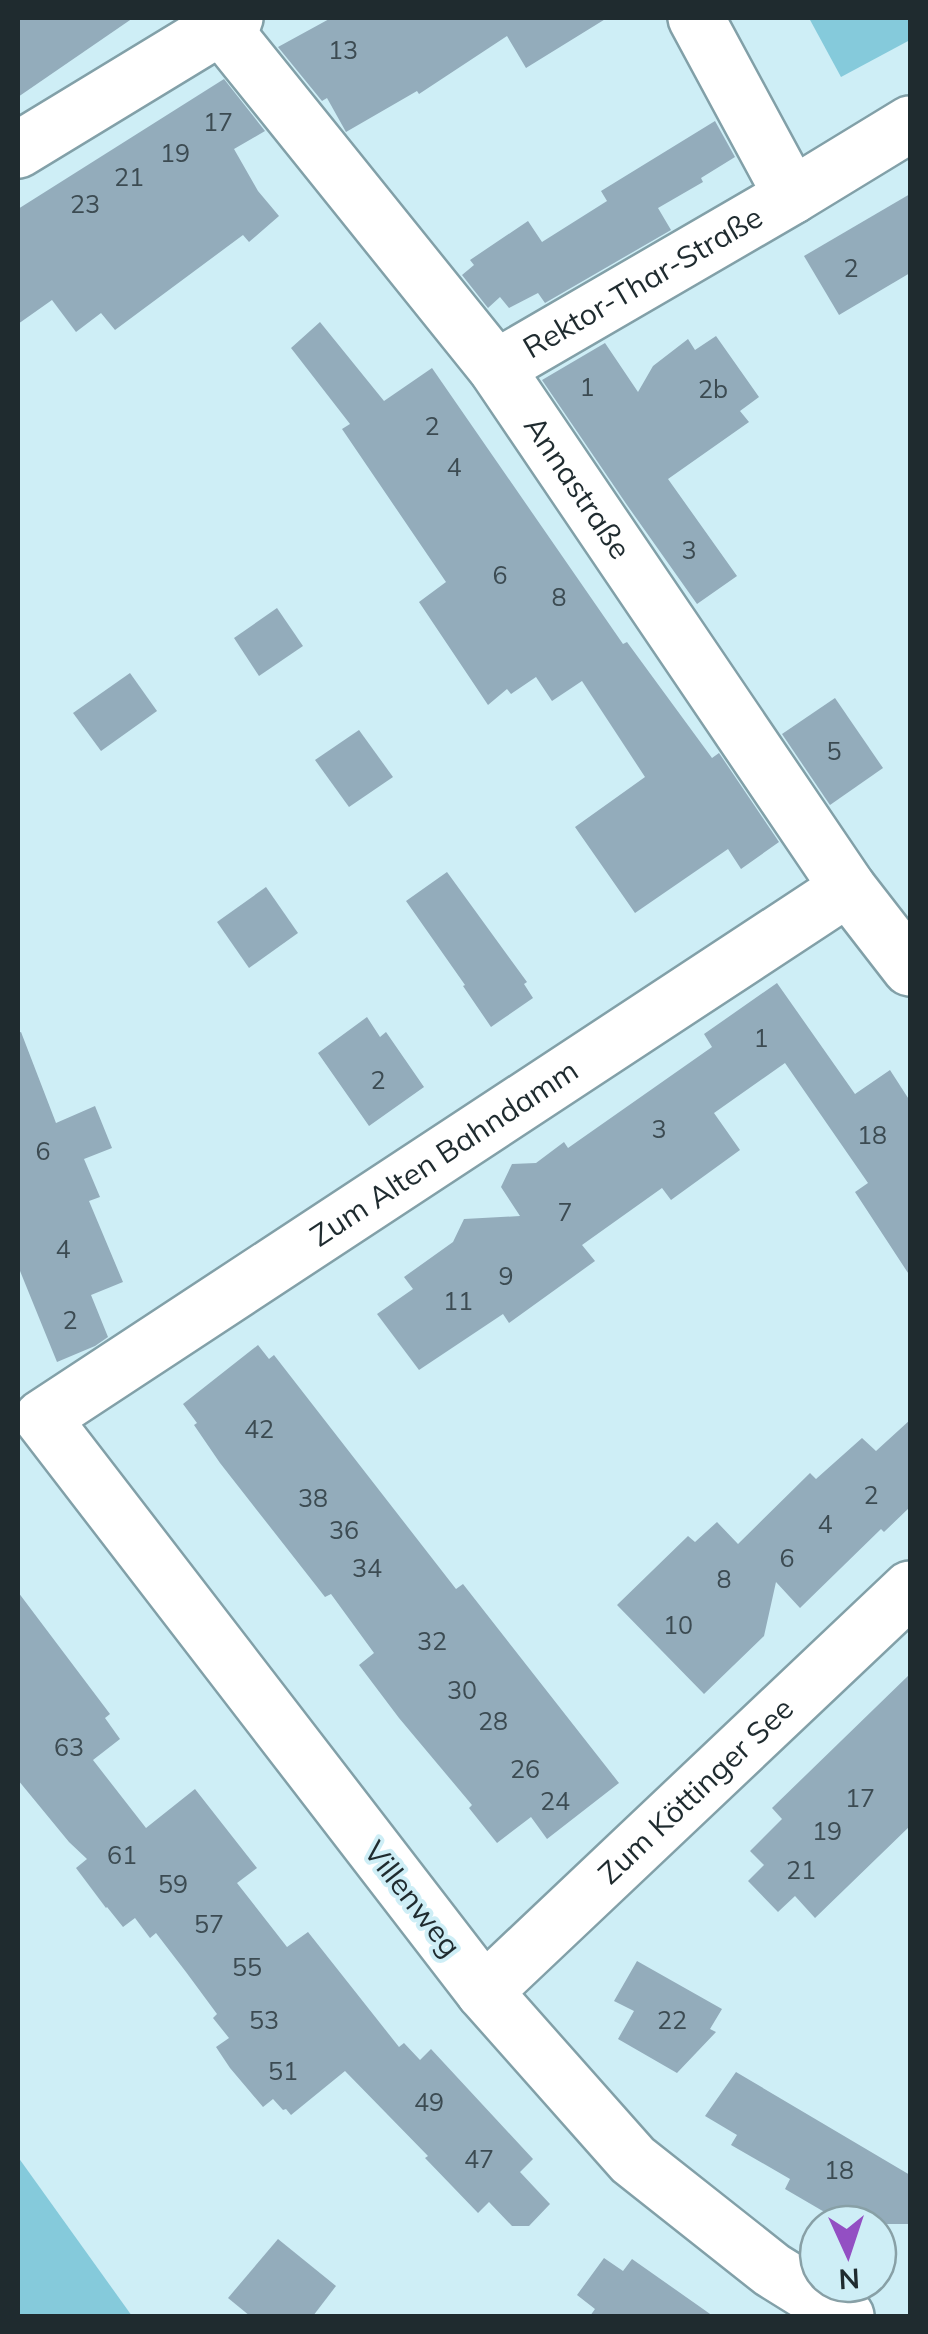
<svg xmlns="http://www.w3.org/2000/svg" width="928" height="2334" font-family="Mulish,sans-serif">
	<rect width="100%" height="100%" fill="#ceeef6"/>
	<!-- green -->
	<g fill="#85cadb">
		<polygon points="809,18 910,18 910,40 841,77"/>
		<polygon points="18,2157 132,2316 18,2316"/>
	</g>
	<!-- building -->
	<g fill="#93acbb">
		<polygon points="18,18 133,18 18,97"/>
		<polygon points="331,18 607,18 526,68 507,36 419,94 417,91 346,132 327,98 322,101 278,47"/>
		<polygon points="224,79 265,131 234,149 258,191 279,216 249,242 243,235 115,330 101,313 76,332 52,300 18,324 18,209"/>
		<polygon points="715,121 735,157 701,178 703,182 658,208 671,230 545,303 538,293 509,308 500,297 488,308 462,275 474,265 470,260 528,221 542,242 607,201 601,191"/>
		<polygon points="910,194 910,273 839,315 804,256"/>
		<polygon points="320,322 384,401 432,368 623,644 627,642 712,758 719,753 779,842 741,869 728,849 635,913 575,827 645,777 582,681 552,701 536,677 511,694 507,689 488,705 419,602 446,582 342,429 350,424 291,348"/>
		<polygon points="716,336 759,397 740,411 749,422 668,479 737,576 697,604 627,505 542,380 605,343 638,392 653,366 688,339 695,350"/>
		<polygon points="277,608 303,646 259,676 234,638"/>
		<polygon points="130,673 157,711 101,751 73,713"/>
		<polygon points="835,698 883,768 830,805 782,734"/>
		<polygon points="359,730 393,777 349,807 315,760"/>
		<polygon points="447,872 527,982 524,984 533,998 491,1027 463,986 465,985 406,901"/>
		<polygon points="266,887 298,933 249,968 217,922"/>
		<polygon points="777,983 855,1094 890,1070 910,1101 910,1276 855,1192 868,1183 785,1063 714,1113 740,1150 671,1200 662,1188 582,1245 595,1261 509,1323 503,1314 419,1370 377,1314 413,1289 404,1277 453,1242 464,1219 520,1216 501,1187 512,1164 536,1163 564,1142 568,1148 712,1047 704,1034"/>
		<polygon points="367,1017 380,1037 386,1032 424,1087 369,1126 318,1053"/>
		<polygon points="21,1032 56,1123 95,1106 112,1148 84,1159 100,1197 89,1201 123,1282 91,1295 108,1337 95,1346 57,1362 18,1266 18,1033"/>
		<polygon points="258,1345 269,1359 274,1355 456,1589 463,1584 619,1783 547,1839 531,1817 497,1843 469,1808 472,1805 399,1718 359,1665 374,1653 331,1594 325,1597 220,1463 194,1425 197,1423 183,1404"/>
		<polygon points="910,1420 910,1507 884,1532 881,1529 800,1608 776,1582 764,1636 704,1694 617,1605 688,1536 695,1542 717,1522 738,1544 810,1473 816,1479 862,1438 876,1451"/>
		<polygon points="18,1592 110,1714 105,1718 120,1739 93,1760 146,1828 195,1789 257,1868 237,1883 287,1947 308,1932 399,2047 404,2043 420,2060 431,2049 533,2159 520,2172 550,2204 529,2226 512,2226 489,2202 478,2213 425,2158 428,2156 345,2071 291,2115 286,2109 283,2110 273,2099 263,2107 230,2068 216,2047 229,2038 213,2018 217,2014 186,1972 156,1933 150,1938 135,1918 123,1927 107,1907 106,1908 76,1868 87,1859 69,1842 18,1780"/>
		<polygon points="910,1674 910,1826 815,1918 795,1896 778,1912 748,1881 764,1865 750,1851 782,1819 772,1808"/>
		<polygon points="637,1961 722,2009 710,2029 716,2032 677,2073 618,2039 634,2011 614,2001"/>
		<polygon points="736,2072 910,2175 910,2224 845,2224 785,2189 790,2179 731,2145 737,2135 705,2116"/>
		<polygon points="278,2239 336,2286 313,2316 250,2316 228,2298"/>
		<polygon points="604,2258 623,2271 632,2259 713,2316 590,2316 595,2309 577,2295"/>
	</g>
	<g fill="none" stroke-linecap="round" stroke-linejoin="round">
		<!-- street casing -->
		<g stroke="#82a0a8" stroke-width="60">
			<g id="street">
				<path id="s1" d="M 220,25 L 496,368 L 848,888 L 910,968"/>
				<polyline points="18,150 235,18"/>
				<polyline points="792,196 910,124"/>
				<path id="s2" d="M 496,368 L 792,196 L 696,18"/>
				<path id="s3" d="M 484,1992 L 910,1589"/>
				<path id="s4" d="M 846,2316 L 772,2270 L 633,2160 L 484,1992 L 42,1418 L 848,888"/>
			</g>
		</g>
		<!-- street -->
		<use href="#street" stroke="#fff" stroke-width="55"/>
	</g>
	<g text-anchor="middle" stroke-width="8" stroke-linejoin="round" paint-order="stroke">
		<!-- number labels -->
		<g font-size="25" fill="#3c4b52">
			<text x="343" y="59">13</text>
			<text x="218" y="131">17</text>
			<text x="175" y="162">19</text>
			<text x="129" y="186">21</text>
			<text x="85" y="213">23</text>
			<text x="851" y="277">2</text>
			<text x="587" y="396">1</text>
			<text x="713" y="398">2b</text>
			<text x="432" y="435">2</text>
			<text x="454" y="476">4</text>
			<text x="689" y="559">3</text>
			<text x="500" y="584">6</text>
			<text x="559" y="606">8</text>
			<text x="834" y="760">5</text>
			<text x="761" y="1047">1</text>
			<text x="378" y="1089">2</text>
			<text x="659" y="1138">3</text>
			<text x="872" y="1144">18</text>
			<text x="43" y="1160">6</text>
			<text x="565" y="1221">7</text>
			<text x="63" y="1258">4</text>
			<text x="506" y="1285">9</text>
			<text x="458" y="1310">11</text>
			<text x="70" y="1329">2</text>
			<text x="259" y="1438">42</text>
			<text x="871" y="1504">2</text>
			<text x="313" y="1507">38</text>
			<text x="825" y="1533">4</text>
			<text x="344" y="1539">36</text>
			<text x="787" y="1567">6</text>
			<text x="367" y="1577">34</text>
			<text x="724" y="1588">8</text>
			<text x="678" y="1634">10</text>
			<text x="432" y="1650">32</text>
			<text x="462" y="1699">30</text>
			<text x="493" y="1730">28</text>
			<text x="69" y="1756">63</text>
			<text x="525" y="1778">26</text>
			<text x="860" y="1807">17</text>
			<text x="555" y="1810">24</text>
			<text x="827" y="1840">19</text>
			<text x="122" y="1864">61</text>
			<text x="801" y="1879">21</text>
			<text x="173" y="1893">59</text>
			<text x="209" y="1933">57</text>
			<text x="247" y="1976">55</text>
			<text x="264" y="2029">53</text>
			<text x="672" y="2029">22</text>
			<text x="283" y="2080">51</text>
			<text x="429" y="2111">49</text>
			<text x="479" y="2168">47</text>
			<text x="839" y="2179">18</text>
		</g>
		<!-- street labels -->
		<g font-size="30" fill="#1f2b2f" stroke="#ceeef6">
			<text dy="10" stroke="none"><textPath href="#s2" startOffset="170">Rektor-Thar-Straße</textPath></text>
			<text dy="10" stroke="none"><textPath href="#s1" startOffset="585">Annastraße</textPath></text>
			<text dy="10" stroke="none"><textPath href="#s4" startOffset="1695">Zum Alten Bahndamm</textPath></text>
			<text dy="10" stroke="none"><textPath href="#s3" startOffset="292">Zum Köttinger See</textPath></text>
			<text transform="translate(412 1899) rotate(52)" y="10">Villenweg</text>
		</g>
	</g>
	<!-- border -->
	<rect width="928" height="2334" fill="none" stroke="#1f2b2f" stroke-width="40"/>
	<!-- north arrow -->
	<g transform="translate(848 2254) rotate(177)"><circle r="48" fill="#ceeef6" stroke="#88a0a6" stroke-width="2.5"/>
	<path d="M0-8L18 38L0 25L-18 38Z" fill="#934fc3"/>
	<text y="-15" font-size="28" font-weight="bold" text-anchor="middle" fill="#1f2b2f">N</text>
	</g>
</svg>
